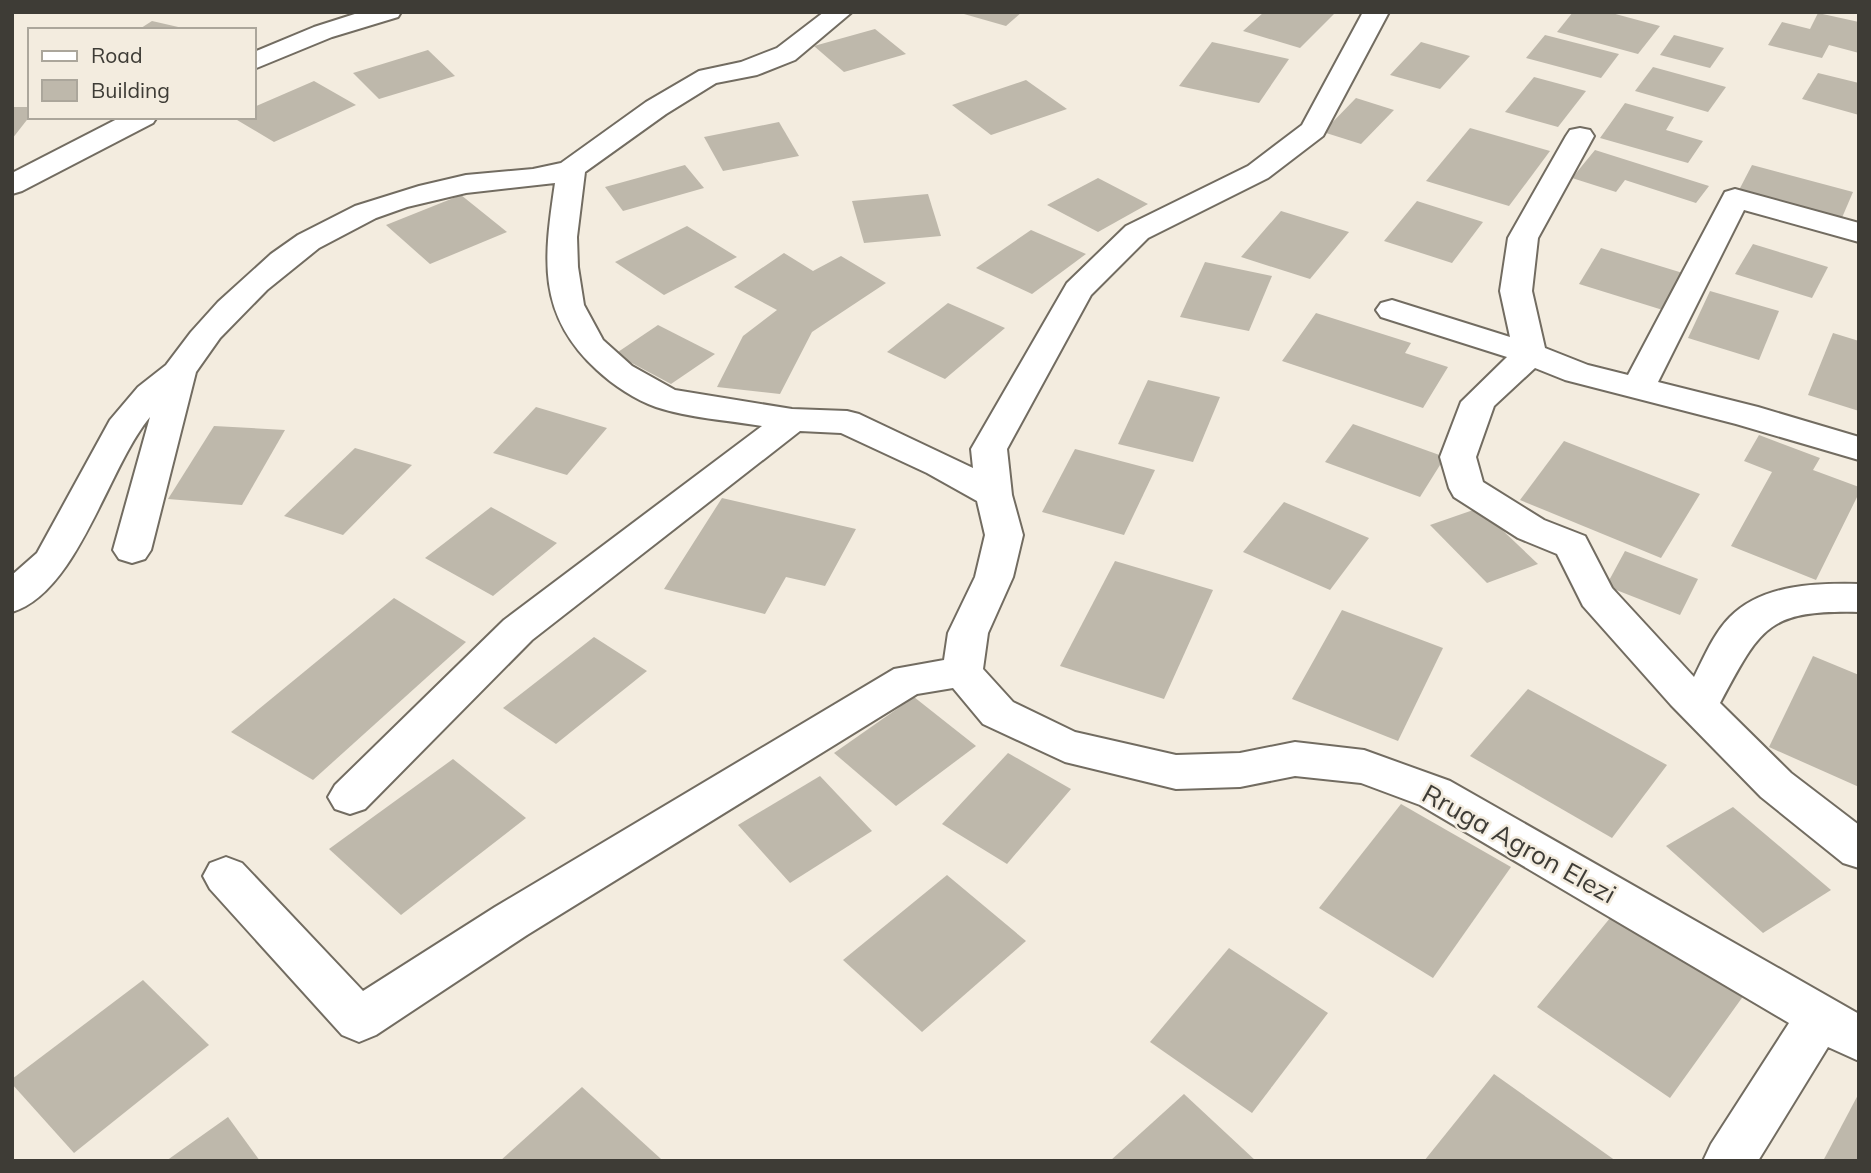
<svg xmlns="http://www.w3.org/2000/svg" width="1871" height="1173" font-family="Mulish,sans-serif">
	<rect width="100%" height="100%" fill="#f3ecdf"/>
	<!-- building -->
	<g fill="#beb8ab">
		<polygon points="957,12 1022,12 1006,26"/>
		<polygon points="1264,12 1331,12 1335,13 1300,48 1243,31"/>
		<polygon points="1573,12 1608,12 1660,26 1638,54 1557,32"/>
		<polygon points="1818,13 1859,22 1859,53 1829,45 1822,58 1768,45 1782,22 1810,29"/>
		<polygon points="152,21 187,29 187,30 138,30"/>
		<polygon points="875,29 906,54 844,72 814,46"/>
		<polygon points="1545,35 1619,54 1601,78 1526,58"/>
		<polygon points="1674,35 1724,48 1710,68 1660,55"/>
		<polygon points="1212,42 1289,59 1259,103 1179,86"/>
		<polygon points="1421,42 1470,56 1440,89 1390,75"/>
		<polygon points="428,50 455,76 379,99 353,73"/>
		<polygon points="1653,67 1726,87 1708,112 1635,91"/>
		<polygon points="1818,73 1859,83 1859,115 1802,99"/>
		<polygon points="1534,77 1586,91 1558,127 1505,112"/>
		<polygon points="1026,80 1067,109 991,135 952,105"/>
		<polygon points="314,81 356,105 274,142 232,117 254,117 254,107"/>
		<polygon points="1356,98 1394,110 1361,144 1323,132"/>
		<polygon points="1625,103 1674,117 1666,130 1703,141 1688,163 1600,138"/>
		<polygon points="12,107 30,107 30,116 12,139"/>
		<polygon points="779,122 799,156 723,171 704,137"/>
		<polygon points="1470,128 1550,151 1509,206 1426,181"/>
		<polygon points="1595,150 1709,186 1696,203 1625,180 1616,192 1572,178"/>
		<polygon points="685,165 704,188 623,211 605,187"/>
		<polygon points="1752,165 1853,192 1841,220 1738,192"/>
		<polygon points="1098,178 1148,204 1098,232 1047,205"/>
		<polygon points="928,194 941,236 864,243 852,201"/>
		<polygon points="461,195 507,232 430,264 386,225"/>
		<polygon points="1417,201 1483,222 1452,263 1384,241"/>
		<polygon points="1281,211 1349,232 1310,279 1241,257"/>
		<polygon points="687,226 737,257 664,295 615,262"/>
		<polygon points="1031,230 1086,254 1032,294 976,268"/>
		<polygon points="1753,244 1828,267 1812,298 1735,274"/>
		<polygon points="1601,248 1686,274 1666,311 1579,284"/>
		<polygon points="784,253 813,271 841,256 886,283 812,332 780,394 717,387 743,336 777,310 734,287"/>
		<polygon points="1205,262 1272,276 1249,331 1180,317"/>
		<polygon points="1710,291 1779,311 1759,360 1688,338"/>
		<polygon points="948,303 1005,328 945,379 887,352"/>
		<polygon points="1316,313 1411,343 1405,353 1448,367 1423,408 1282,361"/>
		<polygon points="658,325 715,354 671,384 615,354"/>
		<polygon points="1833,333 1859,341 1859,411 1808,395"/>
		<polygon points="1148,380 1220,397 1193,462 1118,444"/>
		<polygon points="536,407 607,428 567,475 493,453"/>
		<polygon points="1353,424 1445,457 1420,497 1325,462"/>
		<polygon points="214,426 285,430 242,505 168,499"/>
		<polygon points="1759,435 1820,458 1813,470 1859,487 1859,493 1816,580 1731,546 1772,472 1744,461"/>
		<polygon points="1564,441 1700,494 1661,558 1520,500"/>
		<polygon points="355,448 412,465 343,535 284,516"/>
		<polygon points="1075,449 1155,470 1124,535 1042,512"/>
		<polygon points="722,498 856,529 825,586 786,577 765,614 664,589"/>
		<polygon points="1284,502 1369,538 1330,590 1243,552"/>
		<polygon points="491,507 557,543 493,596 425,558"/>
		<polygon points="1479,508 1538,564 1487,583 1430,525"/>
		<polygon points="1625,551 1698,579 1680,615 1606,586"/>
		<polygon points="1115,561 1213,590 1164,699 1060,666"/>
		<polygon points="394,598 466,642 313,780 231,732"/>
		<polygon points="1342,610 1443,648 1398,741 1292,699"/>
		<polygon points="594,637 647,671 556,744 503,708"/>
		<polygon points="1813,656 1859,675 1859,787 1769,747"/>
		<polygon points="1528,689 1667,765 1612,838 1470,756"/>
		<polygon points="914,697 976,746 896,806 834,753"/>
		<polygon points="1008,753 1071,789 1007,864 942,824"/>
		<polygon points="453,759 526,818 401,915 329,849"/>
		<polygon points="820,776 872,831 790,883 738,825"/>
		<polygon points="1401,804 1511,867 1433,978 1319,908"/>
		<polygon points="1733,807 1831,890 1763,933 1666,846"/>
		<polygon points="947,875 1026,941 922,1032 843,960"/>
		<polygon points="1615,912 1744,995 1670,1098 1537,1007"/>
		<polygon points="1229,948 1328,1013 1252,1113 1150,1042"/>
		<polygon points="143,980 209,1045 74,1153 12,1084 12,1079"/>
		<polygon points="1494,1074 1616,1161 1424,1161"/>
		<polygon points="582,1087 661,1159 500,1161"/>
		<polygon points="1859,1093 1859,1161 1823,1161"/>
		<polygon points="1184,1094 1256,1161 1110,1161"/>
		<polygon points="228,1117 260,1161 166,1161"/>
	</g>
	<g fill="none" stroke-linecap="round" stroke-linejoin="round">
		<!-- minor casing -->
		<g stroke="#726c61" stroke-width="4">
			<g id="minor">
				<polygon points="361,12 401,12 398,17 332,37 254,69 254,52 314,27"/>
				<path d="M 824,12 L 852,12 L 795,60 L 757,75 L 716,83 L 666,114 L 585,172 L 577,237 L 578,267 L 584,305 L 603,340 L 632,366 L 675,390 L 792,409 L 847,411 L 859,414 L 973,468 L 971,449 L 1067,283 L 1126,226 L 1248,166 L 1302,125 L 1363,12 L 1389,12 L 1323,136 L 1268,178 L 1148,238 L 1091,295 L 1007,449 L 1012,495 L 1023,535 L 1013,577 L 988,633 L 983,669 L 1013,702 L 1075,732 L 1176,755 L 1240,753 L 1295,742 L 1364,750 L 1450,781 L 1859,1014 L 1859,1061 L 1828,1047 L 1758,1161 L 1703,1161 L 1711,1144 L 1789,1023 L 1420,805 L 1361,783 L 1295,776 L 1240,787 L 1176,789 L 1065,762 L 983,724 L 953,688 L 917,694 L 527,935 L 376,1035 L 359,1042 L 342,1035 L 210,889 L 203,876 L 210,863 L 226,857 L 242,863 L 363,991 L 495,907 L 894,669 L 944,660 L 948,633 L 975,577 L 985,535 L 977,501 L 927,473 L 841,433 L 800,431 L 532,640 L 365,809 L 350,814 L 335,809 L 328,797 L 335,785 L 504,620 L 762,426 C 727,420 689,418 656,407 C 636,400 613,385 597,370 C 536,314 544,258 555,183 L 466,193 L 407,207 L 376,218 L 319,248 L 267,290 L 220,338 L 196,372 L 151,550 L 145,559 L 132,563 L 119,559 L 113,550 L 150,417 C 108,467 78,592 12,612 L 12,575 L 37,553 L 110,420 L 138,387 L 166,365 L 191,332 L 218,302 L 271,254 L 298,235 L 355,206 L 419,186 L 466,175 L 533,169 L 561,163 L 646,102 L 699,71 L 741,62 L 777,48 Z"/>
				<polygon points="121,117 157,117 153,123 22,191 12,194 12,173"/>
				<path d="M 1580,128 L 1590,130 L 1594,136 L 1538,238 L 1532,291 L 1545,348 L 1588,365 L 1628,375 L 1725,192 L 1735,189 L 1859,223 L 1859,242 L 1744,210 L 1658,382 L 1758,407 L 1859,437 L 1859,460 L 1736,424 L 1565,380 L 1535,368 L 1494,406 L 1476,457 L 1483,482 L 1544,520 L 1585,536 L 1612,588 L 1694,677 C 1704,657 1714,633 1730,617 C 1763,584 1816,583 1859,584 L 1859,612 C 1767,610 1761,627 1720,703 L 1791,773 L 1859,825 L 1859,868 L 1843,863 L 1761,797 L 1671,705 L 1583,606 L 1557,554 L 1518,538 L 1454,497 L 1449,488 L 1440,457 L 1461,402 L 1507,357 L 1381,317 L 1376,310 L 1381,303 L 1392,300 L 1510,337 L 1500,291 L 1508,238 L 1566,136 L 1570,130 Z"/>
			</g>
		</g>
		<!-- minor -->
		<use href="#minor" fill="#fff" fill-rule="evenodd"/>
	</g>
	<g text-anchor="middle" stroke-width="5" stroke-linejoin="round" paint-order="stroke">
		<!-- street labels -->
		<g font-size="26" fill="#3e3c36" stroke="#f3ecdf">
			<text transform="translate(1519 844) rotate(29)" y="9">Rruga Agron Elezi</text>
		</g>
	</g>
	<!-- border -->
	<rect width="1871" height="1173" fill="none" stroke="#3e3c36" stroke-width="28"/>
	<!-- legend -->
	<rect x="28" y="28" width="228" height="91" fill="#f3ecdf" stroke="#aba69b" stroke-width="2"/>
	<rect x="42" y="51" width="35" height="10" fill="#ffffff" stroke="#aba69b" stroke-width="2"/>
	<text x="91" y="63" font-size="21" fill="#3e3c36">Road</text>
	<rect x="42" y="80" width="35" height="21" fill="#beb8ab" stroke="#aba69b" stroke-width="2"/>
	<text x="91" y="98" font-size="21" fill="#3e3c36">Building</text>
</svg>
